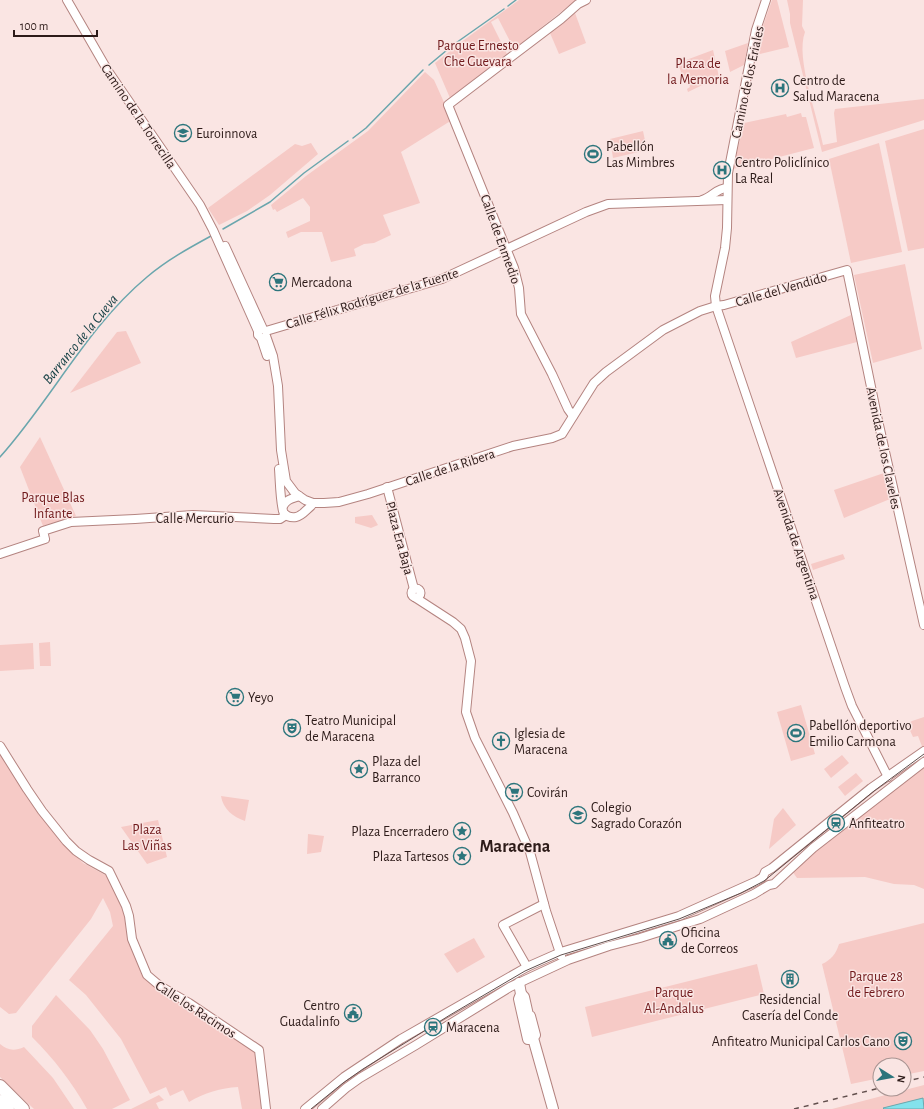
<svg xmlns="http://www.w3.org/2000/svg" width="924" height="1109" font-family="'Alegreya Sans',sans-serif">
	<rect width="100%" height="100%" fill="#fae5e3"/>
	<!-- green -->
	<g fill="#f6cac6">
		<polygon points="519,0 576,0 514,49 498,18 491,22 507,54 450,98 435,63 464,40"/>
		<polygon points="772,0 777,0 789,47 756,55 761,32"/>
		<path d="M 787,0 L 803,0 L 802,26 L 805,32 C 795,58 818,117 823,145 L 837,142 L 834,113 L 835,109 L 924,99 L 924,120 L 822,152 L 790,23 L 790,14 Z"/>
		<polygon points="575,13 586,43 559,54 550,33"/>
		<polygon points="748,43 744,65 730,72 725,51"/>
		<polygon points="713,50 719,77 688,92 687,89 690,87 688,83 685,84 678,63"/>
		<polygon points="425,72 434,80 452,120 401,152 420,203 383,215 391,235 374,243 364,244 354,249 356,256 331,262 322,232 301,232 288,238 286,232 310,221 310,207 303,198 277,212 275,209 273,210 271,205 306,176 368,131"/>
		<polygon points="801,113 802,117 806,117 814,148 733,169 744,123 786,114 787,117"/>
		<polygon points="924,129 924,248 908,251 885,141"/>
		<polygon points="643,131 647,150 613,158 610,139"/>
		<polygon points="311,143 318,154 270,195 247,211 219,225 208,208 295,144 302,146"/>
		<polygon points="879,143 902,252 851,263 829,159"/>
		<polygon points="905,264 922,349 873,363 854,275"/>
		<polygon points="851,315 857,342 796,358 791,342"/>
		<polygon points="126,331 141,363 70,393 117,332"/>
		<polygon points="40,437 76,516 43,526 20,467"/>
		<polygon points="884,473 890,499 844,518 834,490"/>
		<polygon points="372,515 378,525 371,528 355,523 355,517"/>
		<polygon points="843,554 845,559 813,570 811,564"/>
		<polygon points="50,642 51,666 40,666 39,643"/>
		<polygon points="33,643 34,669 0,671 0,645"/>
		<polygon points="801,705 815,754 791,761 777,712"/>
		<polygon points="924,717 924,748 923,749 918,736 913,737 907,724 912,721"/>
		<path d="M 0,751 L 27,796 L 59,839 L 83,863 L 107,876 L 126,913 L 129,940 L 133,952 L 145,976 L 256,1051 L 263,1109 L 242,1109 L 238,1087 C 221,1088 204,1093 189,1102 L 183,1090 L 170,1096 L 166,1087 L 150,1094 L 121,1039 L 86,995 L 69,980 L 113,926 L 110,912 L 103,898 L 91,919 L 16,1013 L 9,1014 L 0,1007 Z"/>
		<polygon points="842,755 849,763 831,778 824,769"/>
		<polygon points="924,765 924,889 914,885 894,884 865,877 797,878 792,871 805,859"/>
		<polygon points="856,773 863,781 845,796 838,787"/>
		<path d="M 221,796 L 249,800 L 245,821 C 233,817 223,809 221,796 Z"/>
		<polygon points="783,808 796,825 769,849 774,819"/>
		<polygon points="158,820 167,857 147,864 121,827"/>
		<polygon points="308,834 324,836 321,852 307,854"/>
		<path d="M 924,923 L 924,1071 L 904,1075 L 904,1065 L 880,1065 L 880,1078 L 851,1084 L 822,964 C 831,960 836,954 839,944 Z"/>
		<polygon points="474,938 485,957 457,973 444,954"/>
		<polygon points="757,964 764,994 592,1037 585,1007"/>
		<path d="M 56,995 L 90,1030 L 103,1049 L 130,1100 L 112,1109 L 87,1109 C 72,1082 54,1059 32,1037 L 32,1026 Z"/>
		<path d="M 0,1044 C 8,1051 15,1051 24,1047 L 53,1078 L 74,1109 L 34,1109 L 0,1077 Z"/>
		<polygon points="924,1085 924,1109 832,1109"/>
		<polygon points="159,1095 164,1100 156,1103 159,1109 131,1109"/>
	</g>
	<!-- water -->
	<polygon fill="#84e2ec" stroke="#6aa6ad" points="923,1098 924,1109 884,1109 883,1108"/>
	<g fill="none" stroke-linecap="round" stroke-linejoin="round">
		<!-- stream -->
		<g stroke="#6aa6ad" stroke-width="1.5">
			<polyline points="508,6 516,0"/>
			<polyline points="429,65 453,45 504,9"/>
			<polyline points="353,138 366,128 423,70"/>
			<polyline points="223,229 270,202 304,173 348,141"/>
			<path d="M 0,457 C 52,399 87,327 147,277 C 167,260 189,248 211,236"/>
		</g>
		<!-- minor casing -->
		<g stroke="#b48480" stroke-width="10">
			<g id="minor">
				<polyline points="67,0 108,71 200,205 213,230 258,331"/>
				<polyline points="766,0 756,30 728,173 727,228 725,248 715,296 716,306 845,687 852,706 888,777"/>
				<path d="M 702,200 C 712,197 717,188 727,188"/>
				<polyline points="225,246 263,329"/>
				<polyline points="261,329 258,331 258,335 261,338 267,356"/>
				<polyline points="266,331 442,279 586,212 608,204 727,200"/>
				<polyline points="266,336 273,356 278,386 281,450 286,481 295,493 305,500 313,503 324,503 339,502 368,494 513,446 552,438 562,434 594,383 606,372 663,330 700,311 716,306 724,305 847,270 877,416 924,625"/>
				<polyline points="573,416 568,409 552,374 521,314 519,288 514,268 448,105 561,19 578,4 586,0"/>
				<path d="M 279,469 C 280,483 280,498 283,511 C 284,516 291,518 296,517 C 302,516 306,510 311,506"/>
				<polyline points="387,487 414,589"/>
				<path d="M 283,506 C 287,499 291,499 299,496"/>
				<polyline points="0,554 45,539 43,531 71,522 135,519 193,515 274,519 280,519 286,515"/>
				<circle cx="416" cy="593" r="4.5"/>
				<polyline points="416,598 453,622 461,629 465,638 471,661 466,712 475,738 513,813 530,852 546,911 561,956"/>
				<polyline points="0,746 27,789 42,811 66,841 76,851 89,860 109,871 126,906 129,916 132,939 147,975 160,986 189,1003 259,1050 266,1109"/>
				<polyline points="527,967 503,925 544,904"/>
				<polyline points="305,1109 344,1077 401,1039 527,967 561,952 679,916 757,881 763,877 765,872 772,868 871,788 924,751"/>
				<polyline points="322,1109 346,1088 360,1078 416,1045 510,987 568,960 609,946 640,938 700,919 754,894 769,885 774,884 813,848 924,762"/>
			</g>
		</g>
		<!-- major casing -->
		<g stroke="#b48480" stroke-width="12">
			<g id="major">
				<polyline points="519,983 521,994 519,999 528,1039 530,1039 533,1038"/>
				<polyline points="521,994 524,997 528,1015 530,1016 535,1035 533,1038 553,1109"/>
			</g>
		</g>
		<!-- highway casing -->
		<g stroke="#b48480" stroke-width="14">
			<g id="highway">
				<polyline points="0,1086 23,1109"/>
				<polyline points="0,1101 8,1109"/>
			</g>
		</g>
		<!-- minor -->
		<use href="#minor" stroke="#fff" stroke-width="8"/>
		<!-- major -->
		<use href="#major" stroke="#fff" stroke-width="10"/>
		<!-- highway -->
		<use href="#highway" stroke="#fff" stroke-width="12"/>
		<!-- tram -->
		<polyline stroke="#624f4d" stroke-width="1" points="311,1109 343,1083 363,1069 450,1015 525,971 561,955 679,919 741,893 764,881 874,791 924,754"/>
		<!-- rail -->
		<g stroke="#624f4d" stroke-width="1.5" stroke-dasharray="5 5" stroke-linecap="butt">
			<polyline points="904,1082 924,1077"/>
			<polyline points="794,1109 880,1088"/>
		</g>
	</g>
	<!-- icons -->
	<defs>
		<g id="hospital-ring" transform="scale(0.9)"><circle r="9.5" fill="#fae5e3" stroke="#2c757c" stroke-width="1.5"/><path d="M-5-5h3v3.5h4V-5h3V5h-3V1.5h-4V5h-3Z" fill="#2c757c"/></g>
		<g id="university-ring" transform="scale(0.9)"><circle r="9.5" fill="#fae5e3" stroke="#2c757c" stroke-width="1.5"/><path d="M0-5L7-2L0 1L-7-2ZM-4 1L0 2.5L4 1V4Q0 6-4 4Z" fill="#2c757c"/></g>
		<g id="stadium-ring" transform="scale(0.9)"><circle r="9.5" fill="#fae5e3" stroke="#2c757c" stroke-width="1.5"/><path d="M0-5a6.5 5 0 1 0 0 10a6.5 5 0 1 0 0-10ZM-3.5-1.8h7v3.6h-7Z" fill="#2c757c"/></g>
		<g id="supermarket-ring" transform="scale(0.9)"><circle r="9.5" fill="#fae5e3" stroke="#2c757c" stroke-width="1.5"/><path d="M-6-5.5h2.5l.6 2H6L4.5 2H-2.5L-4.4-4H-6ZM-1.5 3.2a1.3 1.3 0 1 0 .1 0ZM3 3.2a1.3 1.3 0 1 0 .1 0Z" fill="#2c757c"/></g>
		<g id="theatre-ring" transform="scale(0.9)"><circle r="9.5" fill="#fae5e3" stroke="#2c757c" stroke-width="1.5"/><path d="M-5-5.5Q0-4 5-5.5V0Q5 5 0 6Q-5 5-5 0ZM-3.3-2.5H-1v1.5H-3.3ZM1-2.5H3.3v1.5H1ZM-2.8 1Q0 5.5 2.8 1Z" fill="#2c757c"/></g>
		<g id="church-ring" transform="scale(0.9)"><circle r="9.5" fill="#fae5e3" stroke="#2c757c" stroke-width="1.5"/><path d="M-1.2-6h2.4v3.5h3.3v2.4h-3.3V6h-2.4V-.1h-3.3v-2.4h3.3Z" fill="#2c757c"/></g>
		<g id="sight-ring" transform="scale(0.9)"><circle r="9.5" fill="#fae5e3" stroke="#2c757c" stroke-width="1.5"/><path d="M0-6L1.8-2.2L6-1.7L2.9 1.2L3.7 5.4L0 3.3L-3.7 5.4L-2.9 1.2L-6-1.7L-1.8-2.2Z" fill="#2c757c"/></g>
		<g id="school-ring" transform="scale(0.9)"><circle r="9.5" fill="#fae5e3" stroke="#2c757c" stroke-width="1.5"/><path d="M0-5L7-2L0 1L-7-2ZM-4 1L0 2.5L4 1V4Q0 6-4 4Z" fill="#2c757c"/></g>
		<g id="station-ring" transform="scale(0.9)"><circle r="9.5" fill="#fae5e3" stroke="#2c757c" stroke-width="1.5"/><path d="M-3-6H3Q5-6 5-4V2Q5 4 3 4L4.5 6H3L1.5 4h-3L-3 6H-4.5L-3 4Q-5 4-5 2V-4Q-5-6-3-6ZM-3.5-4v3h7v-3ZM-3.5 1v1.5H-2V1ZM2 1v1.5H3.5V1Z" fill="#2c757c"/></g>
		<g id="civic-ring" transform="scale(0.9)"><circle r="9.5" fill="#fae5e3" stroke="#2c757c" stroke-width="1.5"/><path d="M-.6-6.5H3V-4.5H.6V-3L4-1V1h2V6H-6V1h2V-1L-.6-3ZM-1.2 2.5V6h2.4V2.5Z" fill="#2c757c"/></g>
		<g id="building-ring" transform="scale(0.9)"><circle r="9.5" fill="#fae5e3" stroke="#2c757c" stroke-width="1.5"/><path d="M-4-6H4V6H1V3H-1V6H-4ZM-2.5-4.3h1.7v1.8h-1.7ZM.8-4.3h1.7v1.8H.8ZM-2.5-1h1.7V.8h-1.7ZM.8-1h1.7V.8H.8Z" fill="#2c757c"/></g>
	</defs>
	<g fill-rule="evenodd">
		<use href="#hospital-ring" x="780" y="88"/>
		<use href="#university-ring" x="183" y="133"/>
		<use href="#stadium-ring" x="593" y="154"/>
		<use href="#hospital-ring" x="722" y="170"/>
		<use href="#supermarket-ring" x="278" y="282"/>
		<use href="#supermarket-ring" x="235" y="697"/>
		<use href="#theatre-ring" x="292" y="728"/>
		<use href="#stadium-ring" x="796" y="733"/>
		<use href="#church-ring" x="501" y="741"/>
		<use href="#sight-ring" x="359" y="769"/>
		<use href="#supermarket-ring" x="514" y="792"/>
		<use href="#school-ring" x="578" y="815"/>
		<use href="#station-ring" x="836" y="823"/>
		<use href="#sight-ring" x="462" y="831"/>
		<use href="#sight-ring" x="462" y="856"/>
		<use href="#civic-ring" x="668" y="940"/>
		<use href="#building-ring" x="790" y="979"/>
		<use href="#civic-ring" x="353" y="1013"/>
		<use href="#station-ring" x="433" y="1027"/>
		<use href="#theatre-ring" x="903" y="1041"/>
	</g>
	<g text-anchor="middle" stroke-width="3" stroke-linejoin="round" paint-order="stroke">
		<!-- park labels -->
		<g font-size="14" fill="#70191b" stroke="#fae5e3">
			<text x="478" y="50">Parque Ernesto<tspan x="478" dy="16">Che Guevara</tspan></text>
			<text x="698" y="68">Plaza de<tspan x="698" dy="16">la Memoria</tspan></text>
			<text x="53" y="502">Parque Blas<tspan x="53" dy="16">Infante</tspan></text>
			<text x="147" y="834">Plaza<tspan x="147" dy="16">Las Viñas</tspan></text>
			<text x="876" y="981">Parque 28<tspan x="876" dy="16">de Febrero</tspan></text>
			<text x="674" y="997">Parque<tspan x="674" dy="16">Al-Andalus</tspan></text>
		</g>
		<!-- poi labels -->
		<g font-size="14" fill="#2d1b19" stroke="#fae5e3" text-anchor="start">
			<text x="793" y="85">Centro de<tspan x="793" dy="16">Salud Maracena</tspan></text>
			<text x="196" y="138">Euroinnova</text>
			<text x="606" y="151">Pabellón<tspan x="606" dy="16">Las Mimbres</tspan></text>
			<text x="735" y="167">Centro Policlínico<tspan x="735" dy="16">La Real</tspan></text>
			<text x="291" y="287">Mercadona</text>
			<text x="248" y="702">Yeyo</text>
			<text x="305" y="725">Teatro Municipal<tspan x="305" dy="16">de Maracena</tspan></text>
			<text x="809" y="730">Pabellón deportivo<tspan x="809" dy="16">Emilio Carmona</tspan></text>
			<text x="514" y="738">Iglesia de<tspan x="514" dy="16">Maracena</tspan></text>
			<text x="372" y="766">Plaza del<tspan x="372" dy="16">Barranco</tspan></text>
			<text x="527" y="797">Covirán</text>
			<text x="591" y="812">Colegio<tspan x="591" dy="16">Sagrado Corazón</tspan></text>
			<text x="849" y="828">Anfiteatro</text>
			<text x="449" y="836" text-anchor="end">Plaza Encerradero</text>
			<text x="449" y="861" text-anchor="end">Plaza Tartesos</text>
			<text x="681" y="937">Oficina<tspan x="681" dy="16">de Correos</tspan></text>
			<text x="790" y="1004" text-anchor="middle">Residencial<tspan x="790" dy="16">Casería del Conde</tspan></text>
			<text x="340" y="1010" text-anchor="end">Centro<tspan x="340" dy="16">Guadalinfo</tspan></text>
			<text x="446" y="1032">Maracena</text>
			<text x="890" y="1046" text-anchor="end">Anfiteatro Municipal Carlos Cano</text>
		</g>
		<!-- street labels -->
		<g font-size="14" fill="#2d1b19" stroke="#fae5e3">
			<text transform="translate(747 82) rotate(-78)" y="5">Camino de los Eriales</text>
			<text transform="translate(139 116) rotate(56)" y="5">Camino de la Torrecilla</text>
			<text transform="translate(501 239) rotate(70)" y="5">Calle de Enmedio</text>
			<text transform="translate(781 289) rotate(-16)" y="5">Calle del Vendido</text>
			<text transform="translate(372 298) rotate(-17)" y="5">Calle Félix Rodríguez de la Fuente</text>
			<text transform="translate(884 448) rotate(78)" y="5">Avenida de los Claveles</text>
			<text transform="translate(450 467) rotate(-18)" y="5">Calle de la Ribera</text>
			<text x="195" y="523">Calle Mercurio</text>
			<text transform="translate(400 538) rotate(75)" y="5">Plaza Era Baja</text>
			<text transform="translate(797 544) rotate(71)" y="5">Avenida de Argentina</text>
			<text transform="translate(196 1009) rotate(33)" y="5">Calle los Racimos</text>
		</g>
		<!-- water labels -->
		<g font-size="15" font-style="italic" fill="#123e43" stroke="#fae5e3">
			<text transform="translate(80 339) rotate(-51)" y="5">Barranco de la Cueva</text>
		</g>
		<!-- district labels -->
		<g font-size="18" font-weight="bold" fill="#2d1b19" stroke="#fae5e3">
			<text x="515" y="852">Maracena</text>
		</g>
	</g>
	<!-- north arrow -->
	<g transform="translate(892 1077) rotate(101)"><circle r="19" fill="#fae5e3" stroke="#a89492"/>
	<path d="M0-3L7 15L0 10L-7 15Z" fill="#2c757c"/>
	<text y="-6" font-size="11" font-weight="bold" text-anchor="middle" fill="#2d1b19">N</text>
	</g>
	<!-- scale -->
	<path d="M14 30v6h83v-6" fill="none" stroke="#2d1b19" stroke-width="2"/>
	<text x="20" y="30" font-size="12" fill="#2d1b19" stroke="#fae5e3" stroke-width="3" paint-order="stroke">100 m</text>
</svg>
